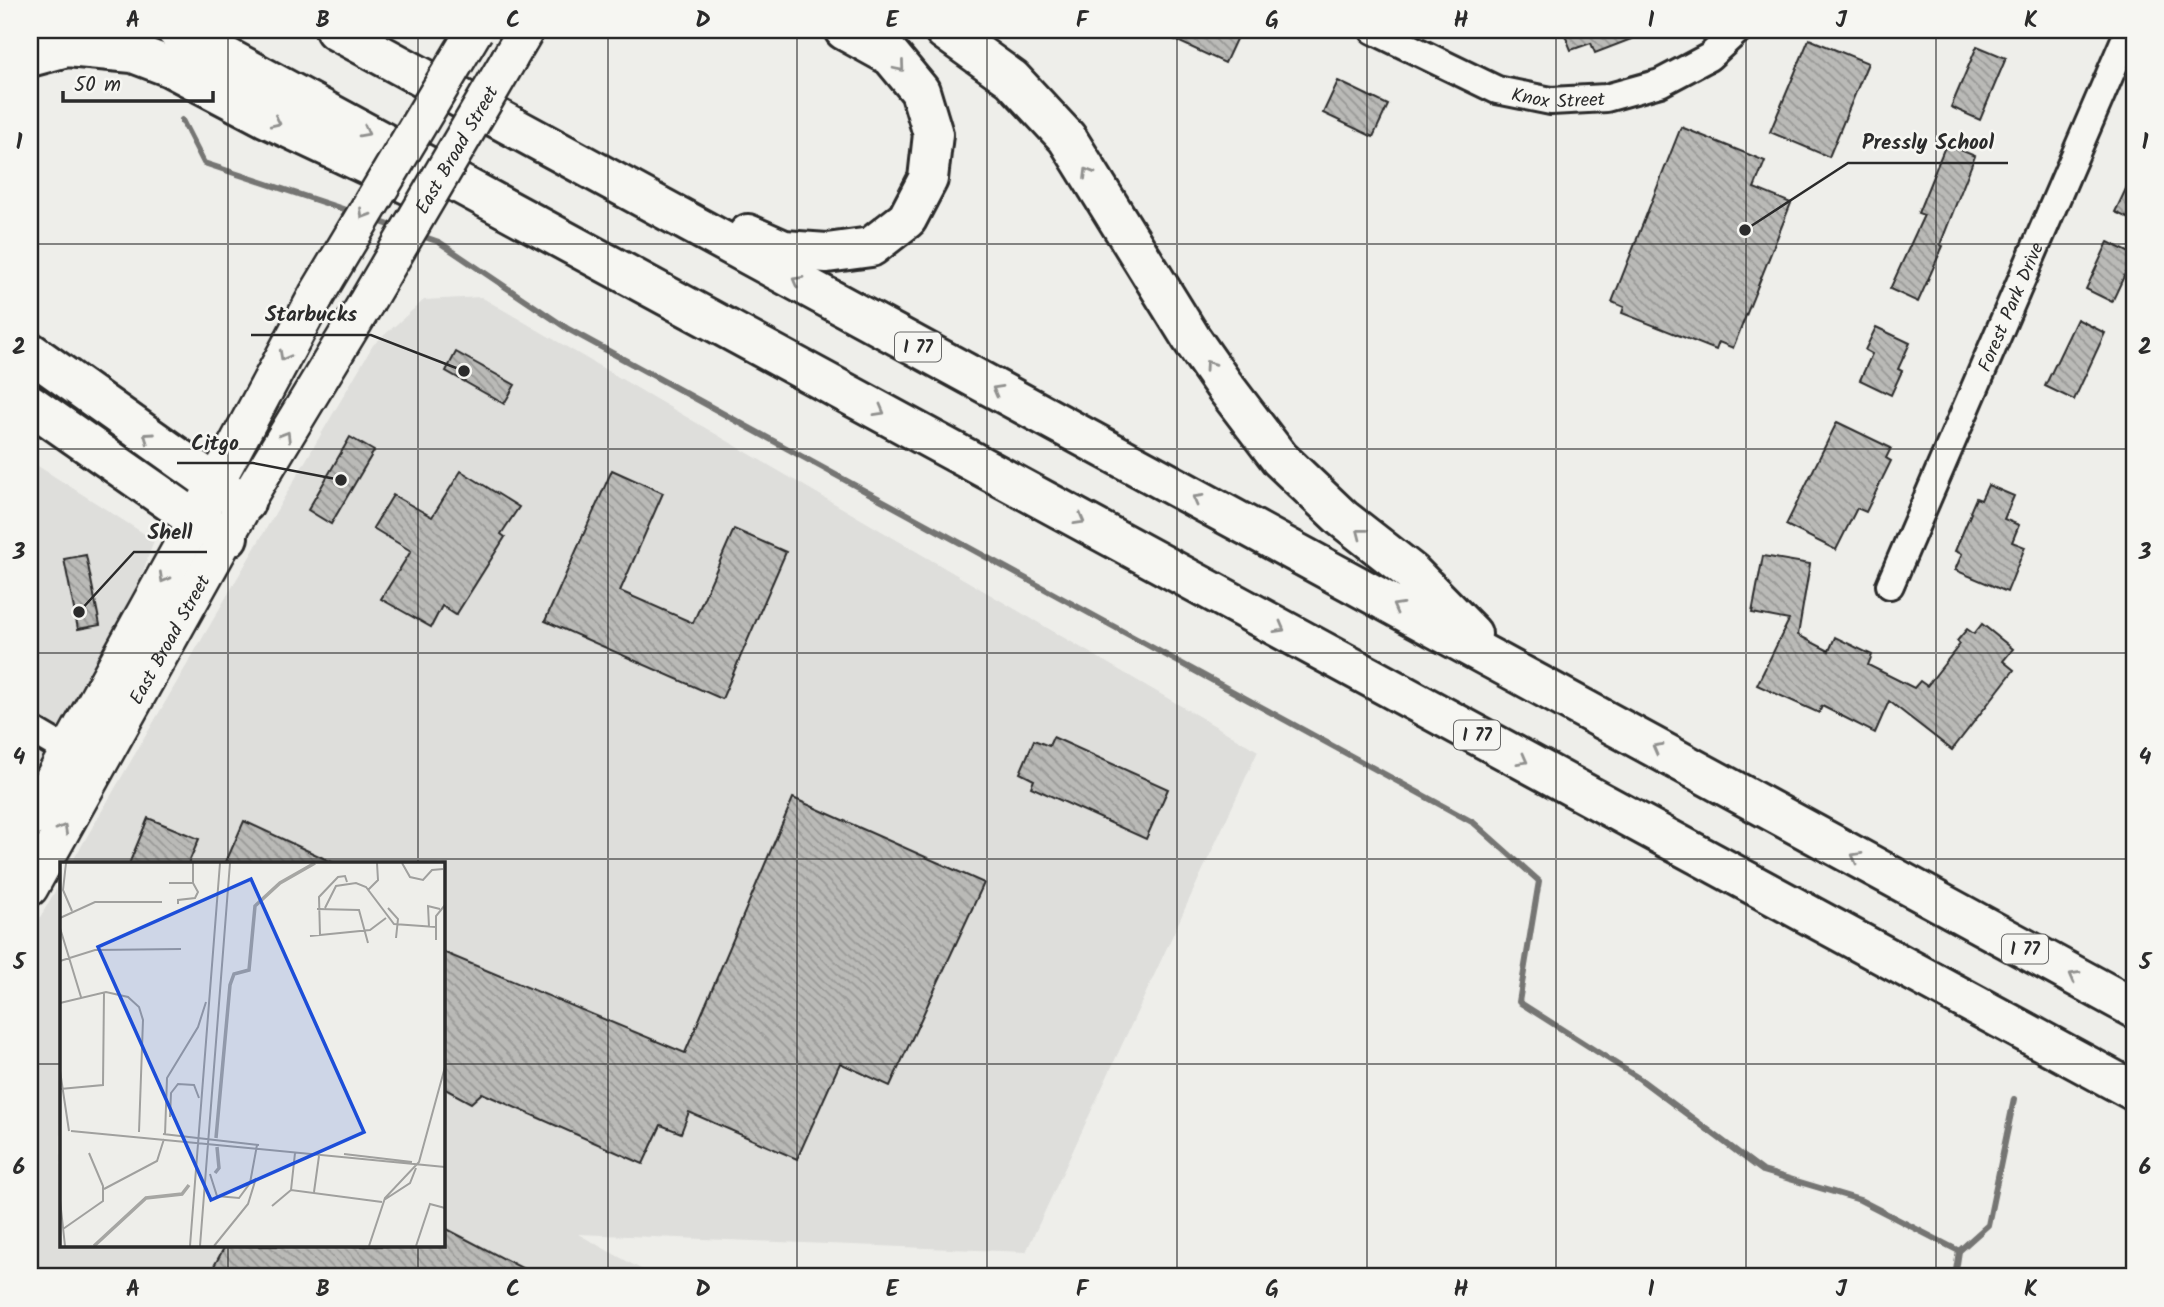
<svg xmlns="http://www.w3.org/2000/svg" width="2164" height="1307" font-family="Kalam,sans-serif">
	<defs>
		<pattern id="building-back-hatch" width="6" height="6" patternUnits="userSpaceOnUse" patternTransform="scale(1.75)"><rect width="6" height="6" fill="#babab7"/><path d="M-1 5l2 2M0 0l6 6M5-1l2 2" fill="none" stroke="#979795"/></pattern>
	</defs>
	<rect width="100%" height="100%" fill="#eeeeea"/>
	<filter id="ink" filterUnits="userSpaceOnUse"><feTurbulence type="fractalNoise" baseFrequency=".0143" numOctaves="2"/><feDisplacementMap in="SourceGraphic" scale="14" xChannelSelector="R" yChannelSelector="G"/><feConvolveMatrix kernelMatrix="1 2 1 2 8 2 1 2 1" color-interpolation-filters="sRGB"/></filter>
	<g filter="url(#ink)">
		<!-- built -->
		<g fill="#dededb">
			<polygon points="481,297 1258,751 1026,1252 578,1234 655,1277 30,1277 30,935 61,881 61,1246 443,1246 443,864 71,864 373,345 424,300"/>
			<polygon points="30,461 154,540 124,626 30,785"/>
		</g>
		<g fill="none" stroke-linecap="round" stroke-linejoin="round">
			<!-- stream -->
			<g stroke="#757573" stroke-width="6">
				<polyline points="182,120 204,163 352,212"/>
				<polyline points="375,220 398,228"/>
				<polyline points="419,235 439,242 568,329 1474,823 1539,881 1519,1002 1640,1079 1763,1171 1860,1200 1959,1251 1955,1277"/>
				<polyline points="1959,1251 1988,1225 2014,1099"/>
			</g>
		</g>
		<!-- building -->
		<g fill="url(#building-back-hatch)" stroke="#2b2b2b" stroke-width="2">
			<polygon points="1154,30 1222,30 1237,37 1225,63"/>
			<polygon points="1578,30 1652,30 1652,31 1595,53 1591,43 1571,50 1565,35"/>
			<polygon points="1809,39 1868,63 1829,157 1770,132"/>
			<polygon points="1977,46 2006,58 1980,120 1951,107"/>
			<polygon points="1338,81 1388,105 1373,137 1323,113"/>
			<polygon points="1681,127 1765,161 1754,188 1791,203 1733,348 1719,342 1716,350 1622,313 1624,307 1612,302"/>
			<polygon points="1946,144 1975,156 1940,245 1943,246 1918,302 1890,289 1924,215 1918,213"/>
			<polygon points="2134,172 2134,221 2115,212"/>
			<polygon points="2108,242 2134,255 2112,302 2086,289"/>
			<polygon points="2077,319 2105,333 2074,400 2045,386"/>
			<polygon points="1876,327 1910,343 1898,369 1902,371 1891,395 1860,380 1872,354 1865,350"/>
			<polygon points="456,352 515,385 504,404 446,371"/>
			<polygon points="1837,422 1891,448 1886,458 1891,461 1866,512 1857,508 1836,550 1786,525"/>
			<polygon points="350,437 374,451 331,524 308,510"/>
			<polygon points="612,470 663,493 620,591 693,623 734,529 786,552 722,699 545,621"/>
			<polygon points="461,471 519,507 501,534 505,537 456,615 442,606 431,627 381,599 411,551 373,528 393,495 432,517"/>
			<polygon points="1988,485 2014,496 2004,519 2019,525 2012,542 2025,547 2007,592 1955,570 1962,554 1955,551 1971,513 1970,512 1976,498 1981,500"/>
			<polygon points="86,555 100,625 78,629 64,559"/>
			<polygon points="1763,556 1810,564 1798,635 1829,651 1835,637 1872,655 1868,665 1914,688 1920,681 1927,686 1960,644 1957,641 1967,629 1974,634 1982,624 2013,649 2003,661 2014,670 1952,750 1889,701 1875,733 1822,706 1819,713 1757,685 1789,620 1752,613"/>
			<polygon points="1053,737 1168,789 1146,839 1031,787 1034,780 1020,773 1034,740 1049,746"/>
			<polygon points="793,798 984,883 890,1086 840,1063 797,1159 689,1112 681,1133 661,1125 643,1164 482,1093 471,1103 443,1088 443,952 685,1053"/>
			<polygon points="148,818 199,839 188,864 129,864"/>
			<polygon points="244,821 336,864 225,864"/>
			<polygon points="443,1227 539,1277 208,1277 225,1246 443,1246"/>
		</g>
		<g fill="none" stroke-linecap="round" stroke-linejoin="round">
			<!-- minor casing -->
			<g stroke="#2b2b2b" stroke-width="32">
				<g id="minor">
					<path id="s1" d="M 1373,30 L 1497,90 L 1551,101 L 1606,98 L 1660,83 L 1709,57 L 1738,30"/>
					<path id="s2" d="M 1890,585 L 2129,30"/>
					<polyline points="30,729 69,752"/>
				</g>
			</g>
			<!-- major casing -->
			<g stroke="#2b2b2b" stroke-width="40">
				<g id="major">
					<polyline points="509,59 526,30"/>
					<polyline points="30,820 196,520 316,296"/>
					<path id="s3" d="M 30,888 L 245,503 L 366,303"/>
				</g>
			</g>
			<!-- highway casing -->
			<g stroke="#2b2b2b" stroke-width="44">
				<g id="highway">
					<polyline points="176,30 2134,1091"/>
					<polyline points="335,30 2134,1008"/>
					<polyline points="944,30 1012,79 1067,138 1191,338 1223,384 1280,459 1342,518 1411,572 1472,634"/>
					<polyline points="30,57 67,47 133,53 170,67 265,117 418,189"/>
					<polyline points="748,234 784,250 827,253 871,247 907,219 928,179 933,134 920,91 891,56 844,30"/>
					<polyline points="30,352 215,484 245,503"/>
					<polyline points="30,404 196,520 228,537"/>
				</g>
			</g>
			<!-- minor -->
			<use href="#minor" stroke="#f6f6f2" stroke-width="26"/>
			<!-- major -->
			<use href="#major" stroke="#f6f6f2" stroke-width="35"/>
			<!-- highway -->
			<use href="#highway" stroke="#f6f6f2" stroke-width="38"/>
			<!-- major-bridge casing -->
			<g stroke="#2b2b2b" stroke-width="40" stroke-linecap="butt">
				<g id="major-bridge">
					<polyline points="316,296 475,30"/>
					<path id="s4" d="M 366,303 L 509,59"/>
				</g>
			</g>
			<!-- major-bridge -->
			<use href="#major-bridge" stroke="#f6f6f2" stroke-width="35"/>
		</g>
		<!-- one-way arrows -->
		<defs><path id="oneway-chevron" d="M-2-3.5L2.5 0L-2 3.5" fill="none" stroke-width="1.6" stroke-linecap="round" stroke-linejoin="round" transform="scale(1.75)"/></defs>
		<g stroke="#90908e">
			<use href="#oneway-chevron" transform="translate(900 67) rotate(50)"/>
			<use href="#oneway-chevron" transform="translate(276 122) rotate(25)"/>
			<use href="#oneway-chevron" transform="translate(365 132) rotate(28)"/>
			<use href="#oneway-chevron" transform="translate(1088 173) rotate(-121)"/>
			<use href="#oneway-chevron" transform="translate(364 214) rotate(121)"/>
			<use href="#oneway-chevron" transform="translate(797 281) rotate(-151)"/>
			<use href="#oneway-chevron" transform="translate(284 356) rotate(118)"/>
			<use href="#oneway-chevron" transform="translate(1209 365) rotate(-125)"/>
			<use href="#oneway-chevron" transform="translate(997 390) rotate(-151)"/>
			<use href="#oneway-chevron" transform="translate(880 411) rotate(29)"/>
			<use href="#oneway-chevron" transform="translate(286 436) rotate(-59)"/>
			<use href="#oneway-chevron" transform="translate(148 437) rotate(-145)"/>
			<use href="#oneway-chevron" transform="translate(1197 499) rotate(-151)"/>
			<use href="#oneway-chevron" transform="translate(1080 520) rotate(29)"/>
			<use href="#oneway-chevron" transform="translate(1361 533) rotate(-142)"/>
			<use href="#oneway-chevron" transform="translate(164 578) rotate(119)"/>
			<use href="#oneway-chevron" transform="translate(1397 607) rotate(-151)"/>
			<use href="#oneway-chevron" transform="translate(1280 628) rotate(29)"/>
			<use href="#oneway-chevron" transform="translate(1657 748) rotate(-151)"/>
			<use href="#oneway-chevron" transform="translate(1523 760) rotate(29)"/>
			<use href="#oneway-chevron" transform="translate(63 829) rotate(-61)"/>
			<use href="#oneway-chevron" transform="translate(1856 857) rotate(-151)"/>
			<use href="#oneway-chevron" transform="translate(2074 976) rotate(-151)"/>
		</g>
	</g>
	<!-- grid -->
	<path fill="none" stroke="#2b2b2b" stroke-width="2" stroke-opacity="0.55" d="M 228,30 L 228,864M 418,30 L 418,864M 608,30 L 608,1277M 797,30 L 797,1277M 987,30 L 987,1277M 1177,30 L 1177,1277M 1367,30 L 1367,1277M 1556,30 L 1556,1277M 1746,30 L 1746,1277M 1936,30 L 1936,1277M 30,244 L 2134,244M 30,449 L 2134,449M 30,653 L 2134,653M 30,859 L 2134,859M 30,1064 L 61,1064M 443,1064 L 2134,1064M 228,1246 L 228,1277M 418,1246 L 418,1277"/>
	<g text-anchor="middle" stroke-width="5" stroke-linejoin="round" paint-order="stroke">
		<!-- shield labels -->
		<g fill="#f6f6f2" stroke="#686867" stroke-width="2">
			<rect x="895" y="332.5" width="46" height="29" rx="5"/>
			<rect x="1454" y="720.5" width="46" height="29" rx="5"/>
			<rect x="2002" y="934.5" width="46" height="29" rx="5"/>
		</g>
		<g font-size="18" font-weight="bold" fill="#2b2b2b">
			<text x="918" y="353">I 77</text>
			<text x="1477" y="741">I 77</text>
			<text x="2025" y="955">I 77</text>
		</g>
		<!-- street labels -->
		<g font-size="19" fill="#2b2b2b" stroke="#f6f6f2">
			<text dy="7" stroke="none"><textPath href="#s1" startOffset="200">Knox Street</textPath></text>
			<text dy="7" stroke="none"><textPath href="#s4" startOffset="178">East Broad Street</textPath></text>
			<text dy="7" stroke="none"><textPath href="#s2" startOffset="303">Forest Park Drive</textPath></text>
			<text dy="7" stroke="none"><textPath href="#s3" startOffset="285">East Broad Street</textPath></text>
		</g>
	</g>
	<!-- overview -->
	<g transform="translate(60 862)">
		<rect width="385" height="385" fill="#eeeeea"/>
		<path fill="none" stroke="#a6a6a3" stroke-width="3.5" d="M 156,276 L 170,123 L 174,112 L 189,108 L 195,44 L 220,21 L 255,1M 155,311 L 159,306 L 157,285M 34,384 L 86,336 L 122,332 L 129,323"/>
		<path fill="none" stroke="#a0a09e" stroke-width="2" d="M 6,1 L 3,28 L 12,49M 342,1 L 350,15 L 363,18 L 372,8 L 383,7M 109,21 L 133,21M 308,28 L 318,18 L 317,1M 118,42 L 118,38 L 135,36 L 138,30 L 133,21 L 133,1M 265,46 L 276,24 L 296,21 L 306,25 L 334,62 L 376,65M 328,46 L 338,57 L 336,76M 257,47 L 299,48 L 308,81M 0,56 L 35,40 L 102,40M 369,65 L 368,44 L 380,47M 0,66 L 21,135M 260,73 L 259,35 L 278,15 L 285,14 L 287,20M 250,74 L 310,68 L 326,56M 376,78 L 376,54 L 385,43M 0,99 L 35,88 L 121,87M 0,141 L 46,130 L 68,135 L 79,145 L 83,158 L 79,270M 0,209 L 9,269M 0,227 L 43,223 L 44,130M 110,255 L 111,231 L 118,222 L 134,223 L 139,236M 11,269 L 385,305M 103,272 L 199,283M 105,273 L 107,216 L 138,165 L 146,140M 284,292 L 352,300M 150,312 L 157,334 L 179,336 L 190,321 L 197,283M 44,327 L 97,299 L 104,277M 231,328 L 235,291M 254,330 L 259,294M 0,338 L 5,384M 324,338 L 350,321 L 356,306M 212,344 L 231,328 L 322,340M 3,367 L 43,339 L 43,324 L 29,291M 130,384 L 160,1M 140,384 L 170,1M 154,384 L 188,342 L 196,316M 309,384 L 325,336 L 359,300 L 385,205M 356,384 L 370,342 L 385,346"/>
		<path fill="#1d4ed8" fill-opacity="0.15" stroke="#1d4ed8" stroke-width="3.5" d="M 191,17 L 304,270 L 151,338 L 38,85 Z"/>
		<rect width="385" height="385" fill="none" stroke="#2b2b2b" stroke-width="3.5"/>
	</g>
	<!-- callouts -->
	<path fill="none" stroke="#2b2b2b" stroke-width="2.5" d="M1745 230L1848 163H2008M464 371L371 335H251M341 480L253 463H177M79 612L134 552H207"/>
	<g fill="#2b2b2b" stroke="#f6f6f2" stroke-width="2.5">
		<circle cx="1745" cy="230" r="7"/>
		<circle cx="464" cy="371" r="7"/>
		<circle cx="341" cy="480" r="7"/>
		<circle cx="79" cy="612" r="7"/>
	</g>
	<g font-size="21" text-anchor="middle" font-weight="bold" fill="#2b2b2b" stroke="#f6f6f2" stroke-width="5" stroke-linejoin="round" paint-order="stroke">
		<text x="1928" y="149">Pressly School</text>
		<text x="311" y="321">Starbucks</text>
		<text x="215" y="450">Citgo</text>
		<text x="170" y="539">Shell</text>
	</g>
	<!-- margin -->
	<rect width="2164" height="1307" fill="none" stroke="#f6f6f2" stroke-width="77"/>
	<!-- scale -->
	<path d="M63 91v10h150v-10" fill="none" stroke="#2b2b2b" stroke-width="3.5"/>
	<text x="74" y="91" font-size="21" fill="#2b2b2b" stroke="#f6f6f2" stroke-width="5" paint-order="stroke">50 m</text>
	<rect x="38" y="38" width="2088" height="1230" fill="none" stroke="#2b2b2b" stroke-width="2.5"/>
	<g font-size="23" text-anchor="middle" font-weight="bold" fill="#2b2b2b">
		<text x="133" y="27">A</text>
		<text x="323" y="27">B</text>
		<text x="513" y="27">C</text>
		<text x="703" y="27">D</text>
		<text x="892" y="27">E</text>
		<text x="1082" y="27">F</text>
		<text x="1272" y="27">G</text>
		<text x="1461" y="27">H</text>
		<text x="1651" y="27">I</text>
		<text x="1841" y="27">J</text>
		<text x="2031" y="27">K</text>
		<text x="19" y="149">1</text>
		<text x="2145" y="149">1</text>
		<text x="19" y="354">2</text>
		<text x="2145" y="354">2</text>
		<text x="19" y="559">3</text>
		<text x="2145" y="559">3</text>
		<text x="19" y="764">4</text>
		<text x="2145" y="764">4</text>
		<text x="19" y="969">5</text>
		<text x="2145" y="969">5</text>
		<text x="19" y="1174">6</text>
		<text x="2145" y="1174">6</text>
		<text x="133" y="1296">A</text>
		<text x="323" y="1296">B</text>
		<text x="513" y="1296">C</text>
		<text x="703" y="1296">D</text>
		<text x="892" y="1296">E</text>
		<text x="1082" y="1296">F</text>
		<text x="1272" y="1296">G</text>
		<text x="1461" y="1296">H</text>
		<text x="1651" y="1296">I</text>
		<text x="1841" y="1296">J</text>
		<text x="2031" y="1296">K</text>
	</g>
</svg>
